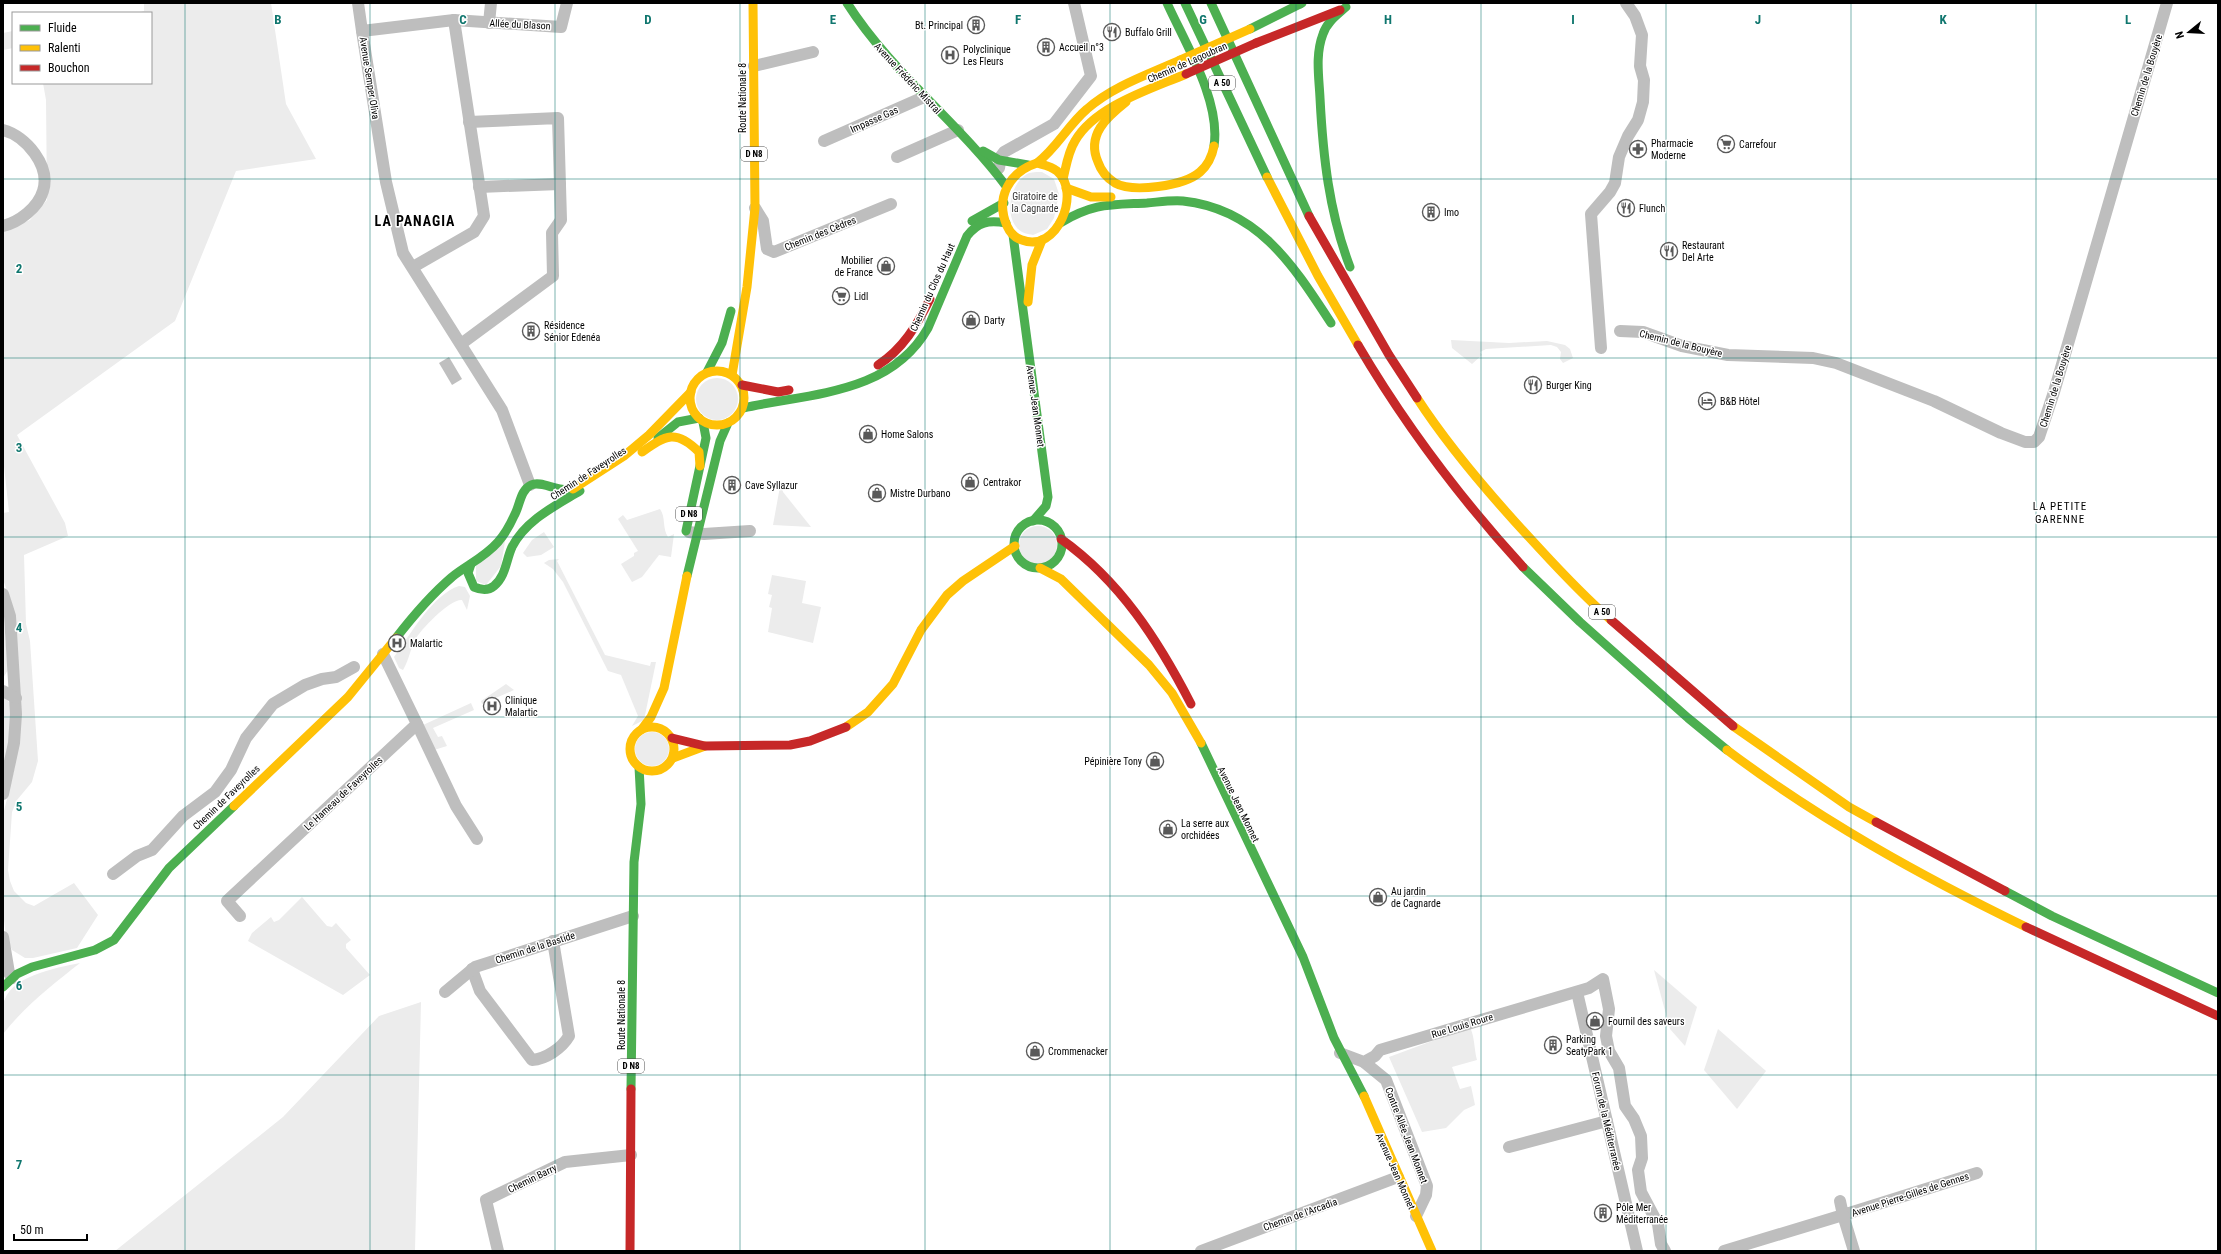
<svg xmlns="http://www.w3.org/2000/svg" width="2221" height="1254" font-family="'Roboto Condensed',sans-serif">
	<rect width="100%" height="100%" fill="#fff"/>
	<!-- green -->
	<g fill="#ececec">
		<polygon points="144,3 271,3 286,104 316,159 236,171 175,321 17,435 65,523 68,536 24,555 26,624 30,641 38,761 32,782 17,800 12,812 8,870 10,881 14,891 26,903 34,906 74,883 98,915 77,948 33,958 25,958 12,950 6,937 3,912 3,815 15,766 12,606 3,579 3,513 9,512 3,457 3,230 30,220 47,200 46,100 43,83 151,83 151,13 136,13 144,11"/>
		<polygon points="13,31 13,48 3,50 3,33"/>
		<path d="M 1042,172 L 1054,179 L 1059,194 L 1054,218 L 1047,229 L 1033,235 C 1028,234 1022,233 1018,229 C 1004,215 1010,184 1027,174 C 1031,172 1038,172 1042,172 Z"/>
		<polygon points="1451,340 1509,343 1547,341 1565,345 1570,349 1573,358 1563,363 1560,359 1561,352 1557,347 1551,345 1486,349 1480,352 1482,355 1472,364 1452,348"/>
		<circle cx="717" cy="399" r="21"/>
		<polygon points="781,481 783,492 811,527 773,525"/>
		<path d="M 660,509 C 666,517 662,528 668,537 L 674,534 L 671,557 L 659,555 L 642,577 L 632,582 L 621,564 L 634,556 L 634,553 L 638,551 L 618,519 L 623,515 L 627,520 Z"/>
		<circle cx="1038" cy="545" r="19"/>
		<polygon points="544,532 554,547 541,555 527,557 523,553 532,540"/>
		<polygon points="506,535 501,566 486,585 476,581 476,566"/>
		<polygon points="559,559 557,561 605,655 650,666 651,662 656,662 644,720 632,726 638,716 621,675 608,671 563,582 553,569 544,563 549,560"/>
		<polygon points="772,575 806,581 802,603 821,607 813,643 768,632 772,608 769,607 772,595 768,594"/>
		<path d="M 459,586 L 465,587 L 470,596 L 467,610 L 462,600 C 450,599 420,630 415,640 C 410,650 409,660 403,670 L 399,668 L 394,657 C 410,635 433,594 459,586 Z"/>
		<polygon points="3,609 8,670 3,678"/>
		<polygon points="506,684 514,690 482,704 481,701"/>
		<polygon points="3,693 10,704 10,736 3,778"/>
		<polygon points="471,703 474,710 433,728 438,737 442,736 447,746 434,750 423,725"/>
		<circle cx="652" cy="749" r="17"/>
		<polygon points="302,897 327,926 332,927 336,923 351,940 346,944 346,948 370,975 343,995 248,941 252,933 271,917 274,922 279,920"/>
		<path d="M 80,963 C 52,985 25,1006 3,1034 C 3,1025 2,1015 3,1006 C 7,976 56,968 80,963 Z"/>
		<polygon points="1654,970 1697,1007 1685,1046 1670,1029"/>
		<polygon points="421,1002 415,1251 115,1251 283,1117 379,1016"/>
		<path d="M 1470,1027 C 1475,1038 1474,1049 1477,1060 L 1452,1067 L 1460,1089 L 1471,1086 L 1475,1105 L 1464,1110 L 1446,1128 L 1422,1132 L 1389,1057 Z"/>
		<polygon points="1718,1029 1766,1071 1737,1109 1704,1070"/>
	</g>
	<!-- water -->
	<polygon fill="#bfbfbf" points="449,357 462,379 452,385 439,363"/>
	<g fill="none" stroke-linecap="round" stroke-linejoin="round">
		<!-- street -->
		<g stroke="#bebebe" stroke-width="12">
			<polyline points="358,3 362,31"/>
			<polyline points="454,20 561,27 567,3"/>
			<polyline points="489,23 491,3"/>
			<polyline points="754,66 813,52"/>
			<path d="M 3,130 C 26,136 51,166 43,191 C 38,208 19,222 3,226"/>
			<polyline points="824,141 924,97"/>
			<polyline points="897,157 958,130"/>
			<polyline points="999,168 1001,156 1004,152 1054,124 1091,76 1074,3"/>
			<polyline points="479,187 560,184"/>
			<polyline points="755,208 763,221 767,249 774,252 891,204"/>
			<polyline points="413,267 474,232 484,216 454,20 362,31 386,182 403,253 502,410 530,485"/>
			<polyline points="1620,331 1643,332 1682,346 1728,355 1813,358 1836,363 1934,401 2001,433 2025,442 2034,442 2039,437 2054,392 2167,3"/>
			<polyline points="461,344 553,276 552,233 561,220 558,118 469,122"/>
			<polyline points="1601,348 1591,214 1610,192 1615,183 1619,157 1628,136 1638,120 1643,102 1644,80 1640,66 1642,35 1635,16 1626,3"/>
			<polyline points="689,532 704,534 750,531"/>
			<polyline points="3,594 10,616 16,714 14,743 3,794"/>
			<polyline points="3,691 16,698"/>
			<polyline points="417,724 456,806 477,839"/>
			<polyline points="113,874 137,856 152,850 183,816 215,792 231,770 246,738 273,704 305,685 322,679 336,677 354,667"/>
			<polyline points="240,916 227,901 417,724 383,654"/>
			<polyline points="3,937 9,973 12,978"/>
			<path d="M 472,969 L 480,991 L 532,1060 C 546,1059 562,1048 569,1036 L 553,941"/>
			<polyline points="445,992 475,967 633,916"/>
			<polyline points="1577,992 1637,1251"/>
			<polyline points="1340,1053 1364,1062 1375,1056 1380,1050 1589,988 1603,979 1609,1009 1606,1036 1609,1051 1619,1068 1625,1106 1634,1119 1641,1136 1642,1158 1638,1170 1641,1192 1658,1224 1661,1244 1665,1251"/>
			<polyline points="1364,1062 1386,1080 1427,1186 1426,1195 1416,1216"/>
			<polyline points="1509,1147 1607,1121"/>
			<polyline points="1840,1201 1843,1215 1977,1173"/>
			<polyline points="498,1251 486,1200 565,1162 631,1155"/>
			<polyline points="1201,1251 1398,1177"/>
			<polyline points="1724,1251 1843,1215 1854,1251"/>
		</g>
		<!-- fast -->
		<g stroke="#4caf50" stroke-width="9">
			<path d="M 847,3 C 891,72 957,121 1006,186"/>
			<path d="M 1167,3 C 1185,43 1221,101 1214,146"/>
			<polyline points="1185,3 1267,177"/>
			<polyline points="1211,3 1309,216"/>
			<polyline points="1299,3 1300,4"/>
			<path d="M 1346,7 C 1337,15 1327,22 1323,34 C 1315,55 1319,77 1320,98 C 1323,156 1329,212 1350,267"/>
			<polyline points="1250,29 1302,3"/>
			<polyline points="983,151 999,160 1028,165"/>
			<polyline points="972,221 1004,203"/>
			<path d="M 1060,223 C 1094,203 1109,205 1147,203 C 1159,202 1171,200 1183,201 C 1258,209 1293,265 1331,323"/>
			<polyline points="1013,235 1048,497 1046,506 1033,521"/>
			<polyline points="707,372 722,343 731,311"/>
			<path d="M 743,408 C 809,393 890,395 928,328 L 967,236 C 978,222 988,220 1006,223"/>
			<polyline points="658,438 678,422 699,418"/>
			<circle cx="1038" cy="544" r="24"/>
			<polyline points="686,531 706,438 703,422"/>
			<path d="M 471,564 L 468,573 L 474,587 C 481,590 488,591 494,586 C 506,576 506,560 512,547 C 526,520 555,506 580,491"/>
			<polyline points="1523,567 1580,622 1688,718 1727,750"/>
			<polyline points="687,576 720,441 728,423"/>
			<path d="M 396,638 C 413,616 431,595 452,577 C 467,565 485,557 498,542 C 504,535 510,525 514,516 C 520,506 520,490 531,485 C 542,480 558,493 573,489"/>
			<polyline points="1201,743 1303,957 1334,1038 1364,1096"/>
			<polyline points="2005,891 2052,916 2218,993"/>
			<polyline points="3,987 17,974 32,967 95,950 114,940 169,868 234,806"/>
			<polyline points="631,1089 634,862 641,804 639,767"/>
		</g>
		<!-- slow -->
		<g stroke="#ffc107" stroke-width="9">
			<path d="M 1126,102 C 1107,117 1086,135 1098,162 C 1101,171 1107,178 1115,183 C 1133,193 1184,186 1200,172 C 1208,165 1212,157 1214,146"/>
			<path d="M 1037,163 C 1044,165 1051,166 1057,171 C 1082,192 1057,254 1022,240 C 1015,238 1010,233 1007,226 C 995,198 1009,172 1037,163 Z"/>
			<path d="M 1037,163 C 1057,148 1068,125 1087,109 C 1113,86 1149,74 1180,60"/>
			<polyline points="1267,177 1318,276 1358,345"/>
			<path d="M 1063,179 C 1066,167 1068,152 1075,141 C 1095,106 1151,89 1186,74"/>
			<polyline points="1066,188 1091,197 1111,197"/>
			<polyline points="1028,302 1032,265 1042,240"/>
			<circle cx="717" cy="398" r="27"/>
			<polyline points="732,375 747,287 755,208 753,3"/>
			<path d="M 1417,398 C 1452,452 1496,502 1540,549 C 1563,574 1586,598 1611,620"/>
			<path d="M 642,452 C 666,435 676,429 699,452 L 700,466"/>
			<polyline points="573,489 624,456 649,435 691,392"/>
			<polyline points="1040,568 1061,579 1149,665 1172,693 1201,743"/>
			<polyline points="1733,726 1849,807 1876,822"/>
			<circle cx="652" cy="749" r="22"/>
			<polyline points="846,727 868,712 893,684 921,630 947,595 963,581 1015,546"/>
			<polyline points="642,729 651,717 664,688 687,576"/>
			<path d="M 1727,750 C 1820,820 1921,876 2026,927"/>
			<polyline points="673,758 705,746"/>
			<polyline points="234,806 348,697 396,638"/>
			<polyline points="1364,1096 1432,1251"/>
		</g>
		<!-- jam -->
		<g stroke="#c62828" stroke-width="9">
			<polyline points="1256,43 1340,10"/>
			<polyline points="1309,216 1389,355 1417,398"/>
			<path d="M 1358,345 C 1405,425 1461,499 1523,567"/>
			<path d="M 878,365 C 903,349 917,325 930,299"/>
			<polyline points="742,385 778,392 789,390"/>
			<path d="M 1061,539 C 1120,581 1158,640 1191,704"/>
			<polyline points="1611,620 1733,726"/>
			<polyline points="672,738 705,746 790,745 810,741 846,727"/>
			<polyline points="1876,822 2005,891"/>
			<polyline points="2026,927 2218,1016"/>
			<polyline points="630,1251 631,1089"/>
		</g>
		<!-- slow-bridge -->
		<polyline stroke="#ffc107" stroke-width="9" points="1180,60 1250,29"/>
		<!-- jam-bridge -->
		<polyline stroke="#c62828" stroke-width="9" points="1186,74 1256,43"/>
	</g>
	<!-- grid -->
	<path fill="none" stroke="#0f766e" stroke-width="1" stroke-opacity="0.55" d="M 185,3 L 185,1251M 370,3 L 370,1251M 555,3 L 555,1251M 740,3 L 740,1251M 925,3 L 925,1251M 1110,3 L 1110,1251M 1296,3 L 1296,1251M 1481,3 L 1481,1251M 1666,3 L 1666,1251M 1851,3 L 1851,1251M 2036,3 L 2036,1251M 3,179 L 2218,179M 3,358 L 2218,358M 3,537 L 2218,537M 3,717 L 2218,717M 3,896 L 2218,896M 3,1075 L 2218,1075"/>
	<!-- icons -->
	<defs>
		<g id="building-ring" transform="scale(0.9)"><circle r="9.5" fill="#fff" stroke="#595959" stroke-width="1.5"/><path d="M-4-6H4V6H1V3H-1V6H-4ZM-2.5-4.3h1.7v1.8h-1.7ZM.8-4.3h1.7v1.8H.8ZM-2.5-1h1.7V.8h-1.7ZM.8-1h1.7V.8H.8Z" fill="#595959"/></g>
		<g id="restaurant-ring" transform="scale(0.9)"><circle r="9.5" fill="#fff" stroke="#595959" stroke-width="1.5"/><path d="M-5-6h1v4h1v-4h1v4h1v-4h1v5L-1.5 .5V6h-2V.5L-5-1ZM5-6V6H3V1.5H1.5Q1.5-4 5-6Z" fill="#595959"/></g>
		<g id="hospital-ring" transform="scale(0.9)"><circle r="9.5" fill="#fff" stroke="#595959" stroke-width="1.5"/><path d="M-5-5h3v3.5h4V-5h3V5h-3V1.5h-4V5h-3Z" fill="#595959"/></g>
		<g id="supermarket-ring" transform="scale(0.9)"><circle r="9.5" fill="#fff" stroke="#595959" stroke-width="1.5"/><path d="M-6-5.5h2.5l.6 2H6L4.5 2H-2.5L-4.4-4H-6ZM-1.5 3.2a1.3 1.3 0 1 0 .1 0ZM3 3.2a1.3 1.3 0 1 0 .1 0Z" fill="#595959"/></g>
		<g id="pharmacy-ring" transform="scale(0.9)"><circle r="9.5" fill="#fff" stroke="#595959" stroke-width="1.5"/><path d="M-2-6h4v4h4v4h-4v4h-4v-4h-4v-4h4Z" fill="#595959"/></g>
		<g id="shop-ring" transform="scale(0.9)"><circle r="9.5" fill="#fff" stroke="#595959" stroke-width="1.5"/><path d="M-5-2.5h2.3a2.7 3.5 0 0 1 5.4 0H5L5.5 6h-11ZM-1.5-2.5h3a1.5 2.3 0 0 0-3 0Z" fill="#595959"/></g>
		<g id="hotel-ring" transform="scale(0.9)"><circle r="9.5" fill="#fff" stroke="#595959" stroke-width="1.5"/><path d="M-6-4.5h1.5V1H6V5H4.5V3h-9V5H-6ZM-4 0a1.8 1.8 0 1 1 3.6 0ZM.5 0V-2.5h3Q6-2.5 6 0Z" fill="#595959"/></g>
	</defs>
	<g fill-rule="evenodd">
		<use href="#building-ring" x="976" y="25"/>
		<use href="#restaurant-ring" x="1112" y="32"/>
		<use href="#building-ring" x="1046" y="47"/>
		<use href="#hospital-ring" x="950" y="55"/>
		<use href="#supermarket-ring" x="1726" y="144"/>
		<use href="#pharmacy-ring" x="1638" y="149"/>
		<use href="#restaurant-ring" x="1626" y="208"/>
		<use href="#building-ring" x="1431" y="212"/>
		<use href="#restaurant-ring" x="1669" y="251"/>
		<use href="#shop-ring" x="886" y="266"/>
		<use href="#supermarket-ring" x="841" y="296"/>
		<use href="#shop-ring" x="971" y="320"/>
		<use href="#building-ring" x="531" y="331"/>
		<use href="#restaurant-ring" x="1533" y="385"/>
		<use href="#hotel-ring" x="1707" y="401"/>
		<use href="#shop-ring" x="868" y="434"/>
		<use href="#shop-ring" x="970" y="482"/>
		<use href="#building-ring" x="732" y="485"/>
		<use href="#shop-ring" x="877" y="493"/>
		<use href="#hospital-ring" x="397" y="643"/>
		<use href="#hospital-ring" x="492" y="706"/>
		<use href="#shop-ring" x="1155" y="761"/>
		<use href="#shop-ring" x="1168" y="829"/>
		<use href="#shop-ring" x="1378" y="897"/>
		<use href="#shop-ring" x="1595" y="1021"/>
		<use href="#building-ring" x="1553" y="1045"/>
		<use href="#shop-ring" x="1035" y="1051"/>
		<use href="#building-ring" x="1603" y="1213"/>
	</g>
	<g text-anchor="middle" stroke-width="3" stroke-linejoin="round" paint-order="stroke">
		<!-- shield labels -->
		<g fill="#fff" stroke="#4c4c4c" stroke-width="1">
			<rect x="1209" y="76" width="26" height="14" rx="3"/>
			<rect x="741" y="147" width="26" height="14" rx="3"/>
			<rect x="676" y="507" width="26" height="14" rx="3"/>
			<rect x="1589" y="605" width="26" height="14" rx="3"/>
			<rect x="618" y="1059" width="26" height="14" rx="3"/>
		</g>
		<g font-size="9" font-weight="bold" fill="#000">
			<text x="1222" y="86">A 50</text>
			<text x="754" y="157">D N8</text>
			<text x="689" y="517">D N8</text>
			<text x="1602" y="615">A 50</text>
			<text x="631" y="1069">D N8</text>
		</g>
		<!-- street labels -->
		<g font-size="10" fill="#000" stroke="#fff">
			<text transform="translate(520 24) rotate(3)" y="4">Allée du Blason</text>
			<text transform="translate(1187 62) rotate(-24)" y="4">Chemin de Lagoubran</text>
			<text transform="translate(2146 75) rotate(-73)" y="4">Chemin de la Bouyère</text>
			<text transform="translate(370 78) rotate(81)" y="4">Avenue Semper Oliva</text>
			<text transform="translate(908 78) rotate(47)" y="4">Avenue Frédéric Mistral</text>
			<text transform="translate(742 98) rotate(-90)" y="4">Route Nationale 8</text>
			<text transform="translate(874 119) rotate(-24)" y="4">Impasse Gas</text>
			<text transform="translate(820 233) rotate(-22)" y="4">Chemin des Cèdres</text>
			<text transform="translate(932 287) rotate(-66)" y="4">Chemin du Clos du Haut</text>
			<text transform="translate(1681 343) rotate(14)" y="4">Chemin de la Bouyère</text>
			<text transform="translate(2055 386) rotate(-73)" y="4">Chemin de la Bouyère</text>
			<text transform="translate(1036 406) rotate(82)" y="4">Avenue Jean Monnet</text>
			<text transform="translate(588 473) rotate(-33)" y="4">Chemin de Faveyrolles</text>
			<text transform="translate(343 793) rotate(-43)" y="4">Le Hameau de Faveyrolles</text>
			<text transform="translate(226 797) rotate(-44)" y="4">Chemin de Faveyrolles</text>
			<text transform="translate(1239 804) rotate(64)" y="4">Avenue Jean Monnet</text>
			<text transform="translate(535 947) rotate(-18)" y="4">Chemin de la Bastide</text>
			<text transform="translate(621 1015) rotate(-90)" y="4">Route Nationale 8</text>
			<text transform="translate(1462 1025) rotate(-17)" y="4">Rue Louis Roure</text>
			<text transform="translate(1607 1121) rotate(77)" y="4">Forum de la Méditerranée</text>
			<text transform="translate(1407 1135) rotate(69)" y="4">Contre Allée Jean Monnet</text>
			<text transform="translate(1396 1171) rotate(66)" y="4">Avenue Jean Monnet</text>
			<text transform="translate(532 1178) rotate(-26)" y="4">Chemin Barry</text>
			<text transform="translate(1910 1194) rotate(-18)" y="4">Avenue Pierre-Gilles de Gennes</text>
			<text transform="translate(1300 1214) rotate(-20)" y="4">Chemin de l'Arcadia</text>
		</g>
		<!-- poi labels -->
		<g font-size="10" fill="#000" stroke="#fff" text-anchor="start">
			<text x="963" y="29" text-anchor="end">Bt. Principal</text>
			<text x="1125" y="36">Buffalo Grill</text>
			<text x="1059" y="51">Accueil n°3</text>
			<text x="963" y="53">Polyclinique<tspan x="963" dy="12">Les Fleurs</tspan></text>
			<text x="1651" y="147">Pharmacie<tspan x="1651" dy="12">Moderne</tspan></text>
			<text x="1739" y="148">Carrefour</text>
			<text x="1639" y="212">Flunch</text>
			<text x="1444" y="216">Imo</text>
			<text x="1682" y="249">Restaurant<tspan x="1682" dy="12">Del Arte</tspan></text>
			<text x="873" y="264" text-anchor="end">Mobilier<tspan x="873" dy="12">de France</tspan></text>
			<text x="854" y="300">Lidl</text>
			<text x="984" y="324">Darty</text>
			<text x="544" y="329">Résidence<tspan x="544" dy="12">Sénior Edenéa</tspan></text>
			<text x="1546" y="389">Burger King</text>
			<text x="1720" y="405">B&amp;B Hôtel</text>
			<text x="881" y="438">Home Salons</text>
			<text x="983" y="486">Centrakor</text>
			<text x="745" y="489">Cave Syllazur</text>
			<text x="890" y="497">Mistre Durbano</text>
			<text x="410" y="647">Malartic</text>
			<text x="505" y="704">Clinique<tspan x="505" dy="12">Malartic</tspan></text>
			<text x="1142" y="765" text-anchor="end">Pépinière Tony</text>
			<text x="1181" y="827">La serre aux<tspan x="1181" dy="12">orchidées</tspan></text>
			<text x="1391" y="895">Au jardin<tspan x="1391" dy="12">de Cagnarde</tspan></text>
			<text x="1608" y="1025">Fournil des saveurs</text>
			<text x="1566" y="1043">Parking<tspan x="1566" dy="12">SeatyPark 1</tspan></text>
			<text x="1048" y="1055">Crommenacker</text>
			<text x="1616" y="1211">Pôle Mer<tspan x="1616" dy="12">Méditerranée</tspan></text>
		</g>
		<!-- park labels -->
		<g font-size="10" fill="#333" stroke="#fff">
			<text x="1035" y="200">Giratoire de<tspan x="1035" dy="12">la Cagnarde</tspan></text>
		</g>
		<!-- neighbourhood labels -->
		<g font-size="11" letter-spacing="1" fill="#000" stroke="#fff">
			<text x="2060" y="510">LA PETITE<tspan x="2060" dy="13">GARENNE</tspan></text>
		</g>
		<!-- district labels -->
		<g font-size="14" font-weight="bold" letter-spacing="1" fill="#000" stroke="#fff">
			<text x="415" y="226">LA PANAGIA</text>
		</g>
	</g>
	<g font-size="13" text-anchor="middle" font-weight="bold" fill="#0f766e" stroke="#fff" stroke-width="3" stroke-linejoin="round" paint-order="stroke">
		<text x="278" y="24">B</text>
		<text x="463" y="24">C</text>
		<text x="648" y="24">D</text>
		<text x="833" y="24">E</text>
		<text x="1018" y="24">F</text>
		<text x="1203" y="24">G</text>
		<text x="1388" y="24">H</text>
		<text x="1573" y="24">I</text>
		<text x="1758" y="24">J</text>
		<text x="1943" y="24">K</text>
		<text x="2128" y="24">L</text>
		<text x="19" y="273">2</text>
		<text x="19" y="452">3</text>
		<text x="19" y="632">4</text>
		<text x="19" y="811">5</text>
		<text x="19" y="990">6</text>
		<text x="19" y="1169">7</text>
	</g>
	<!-- border -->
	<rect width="2221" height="1254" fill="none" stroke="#000000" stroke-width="8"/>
	<!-- legend -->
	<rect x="12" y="12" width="140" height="72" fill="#ffffff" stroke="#999999"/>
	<rect x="20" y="25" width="20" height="6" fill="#4caf50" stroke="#999999"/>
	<text x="48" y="32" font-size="12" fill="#000000">Fluide</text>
	<rect x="20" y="45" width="20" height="6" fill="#ffc107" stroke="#999999"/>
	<text x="48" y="52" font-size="12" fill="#000000">Ralenti</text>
	<rect x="20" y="65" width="20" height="6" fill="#c62828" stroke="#999999"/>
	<text x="48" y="72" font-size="12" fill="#000000">Bouchon</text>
	<!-- north arrow -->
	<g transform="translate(2189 32) rotate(252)" stroke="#ffffff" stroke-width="3" paint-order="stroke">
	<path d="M0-3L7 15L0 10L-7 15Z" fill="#000000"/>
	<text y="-6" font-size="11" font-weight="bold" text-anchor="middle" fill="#000000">N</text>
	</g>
	<!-- scale -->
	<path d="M14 1234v6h73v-6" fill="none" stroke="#000000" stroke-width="2"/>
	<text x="20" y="1234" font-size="12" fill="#000000" stroke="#ffffff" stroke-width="3" paint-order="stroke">50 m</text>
</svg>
